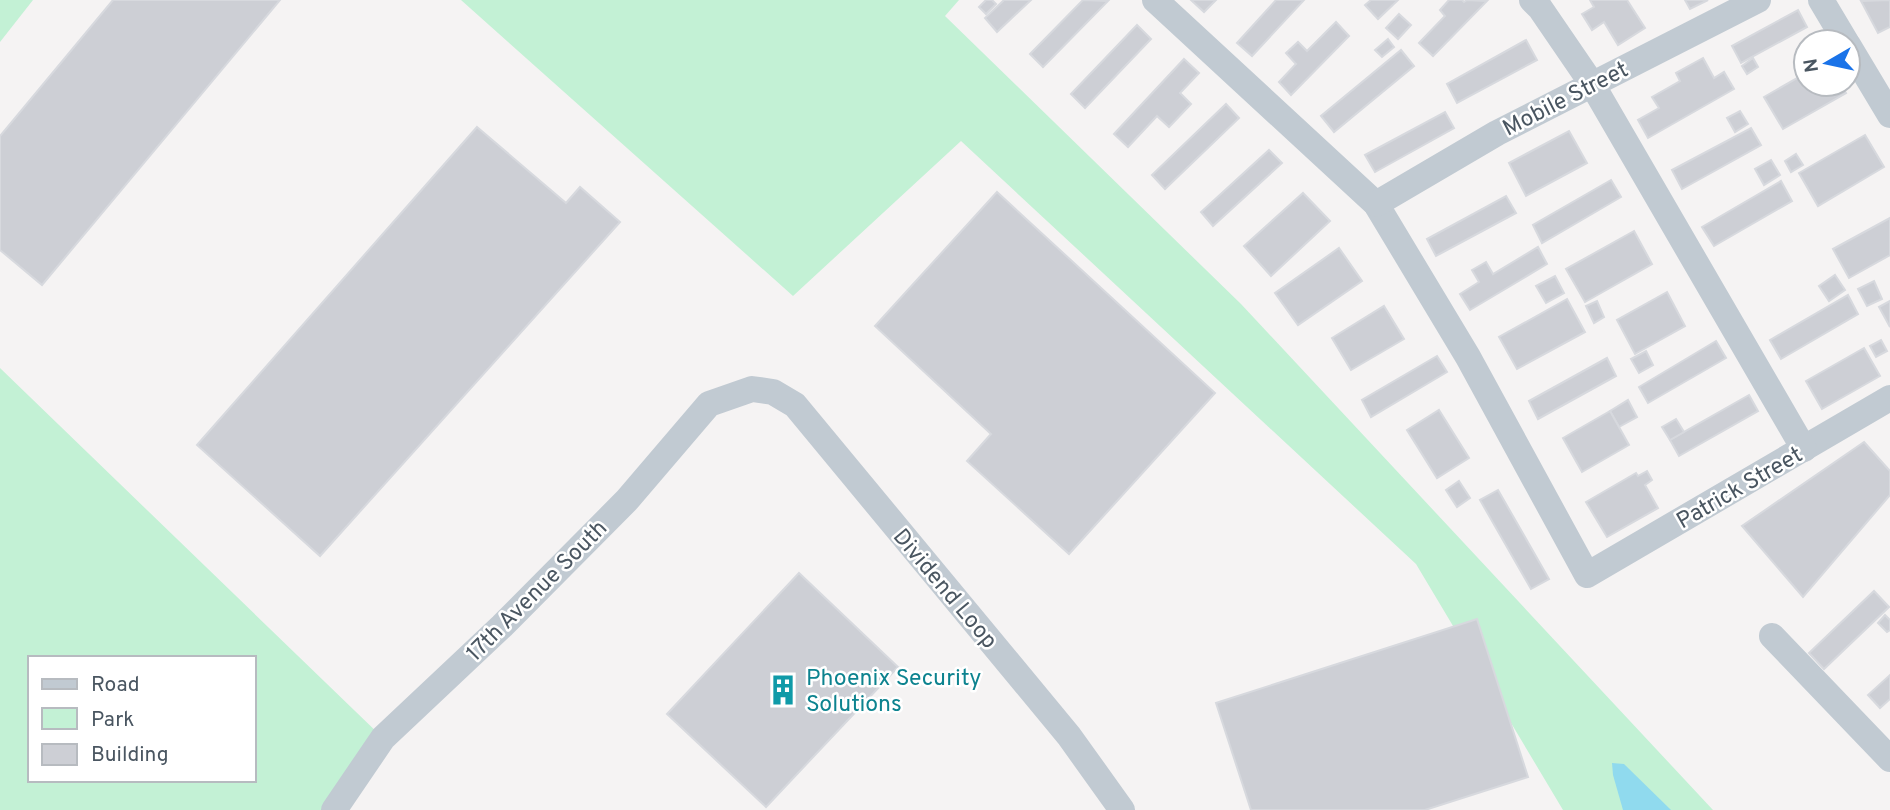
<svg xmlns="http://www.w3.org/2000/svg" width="1890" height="810" font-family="Overpass,sans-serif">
	<rect width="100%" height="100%" fill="#f5f3f3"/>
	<!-- green -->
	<g fill="#c3f1d5" fill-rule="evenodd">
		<polygon points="0,0 33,0 0,42"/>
		<polygon points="461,0 959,0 945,16 1241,304 1713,810 1563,810 1416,564 961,141 793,296"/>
		<path d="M 0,368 L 383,738 L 334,810 L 0,810 ZM 30,658 L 254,658 L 254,780 L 30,780 Z"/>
	</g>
	<!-- water -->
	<polygon fill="#90daee" points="1612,763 1624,764 1671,810 1623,810 1613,775"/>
	<!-- building -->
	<g fill="#cdcfd5" stroke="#d7d9de" stroke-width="2">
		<polygon points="113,0 280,0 42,285 0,250 0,136"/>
		<polygon points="986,0 992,0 996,4 986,14 979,7"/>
		<polygon points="1004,0 1031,0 997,32 985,18"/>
		<polygon points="1083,0 1108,1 1043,67 1030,54"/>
		<polygon points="1191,0 1216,0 1204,12"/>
		<polygon points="1276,0 1304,0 1252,56 1237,43"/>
		<polygon points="1371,0 1398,0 1378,19 1365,5"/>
		<polygon points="1449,0 1462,0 1464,2 1467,0 1487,1 1433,56 1419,43 1445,16 1440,10"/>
		<polygon points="1590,0 1627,0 1645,28 1618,45 1604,22 1592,30 1582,14 1594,7"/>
		<polygon points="1685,0 1708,0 1690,9"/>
		<polygon points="1890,0 1890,27 1878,33 1861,1"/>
		<polygon points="1798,10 1807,27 1741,63 1732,46"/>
		<polygon points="1399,14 1411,25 1398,39 1386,28"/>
		<polygon points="1336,22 1349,36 1291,95 1279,82 1296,64 1286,53 1298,42 1307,51"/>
		<polygon points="1137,25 1151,39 1085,108 1071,94"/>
		<polygon points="1388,39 1394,47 1382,57 1375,50"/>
		<polygon points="1526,40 1537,60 1457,103 1447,84"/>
		<polygon points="1401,50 1414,66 1334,132 1321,116"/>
		<polygon points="1703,58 1714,78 1724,72 1734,89 1648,138 1638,120 1659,108 1652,97 1680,81 1676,73"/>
		<polygon points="1753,58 1758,67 1747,74 1742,66"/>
		<polygon points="1184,59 1199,73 1180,93 1191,104 1169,127 1157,116 1128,147 1114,134"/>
		<polygon points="1806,73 1806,84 1841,84 1846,93 1783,129 1764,97"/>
		<polygon points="1226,104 1239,118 1165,189 1152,175"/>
		<polygon points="1740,111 1748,124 1735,132 1727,118"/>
		<polygon points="1445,112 1454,128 1375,172 1365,155"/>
		<polygon points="477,127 566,203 580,187 620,222 320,556 197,445"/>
		<polygon points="1751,128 1761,145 1682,189 1672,170"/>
		<polygon points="1569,131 1587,163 1526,196 1509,163"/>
		<polygon points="1865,135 1884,167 1818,206 1799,173"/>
		<polygon points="1269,150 1282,163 1213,226 1201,212"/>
		<polygon points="1796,154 1803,165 1791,172 1785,161"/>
		<polygon points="1771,160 1780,175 1764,185 1755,169"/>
		<polygon points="1611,180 1621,197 1542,243 1533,225"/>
		<polygon points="1781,181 1792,201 1714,246 1702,227"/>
		<polygon points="997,192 1215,393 1069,554 967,461 991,434 875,326"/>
		<polygon points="1303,193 1330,221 1271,276 1244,246"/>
		<polygon points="1506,196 1516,213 1436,256 1427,239"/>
		<polygon points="1890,218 1890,255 1849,278 1833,249"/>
		<polygon points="1634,231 1652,264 1585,302 1566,269"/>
		<polygon points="1538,247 1547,264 1470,310 1460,294 1479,282 1472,270 1486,262 1493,274"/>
		<polygon points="1339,248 1362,281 1298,325 1275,293"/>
		<polygon points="1835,275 1845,290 1829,301 1819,286"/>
		<polygon points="1555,276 1564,293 1546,303 1536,286"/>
		<polygon points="1874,281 1882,299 1867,306 1858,289"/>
		<polygon points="1667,292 1685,326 1635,354 1617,320"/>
		<polygon points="1848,295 1858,314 1781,359 1770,340"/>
		<polygon points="1567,299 1585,332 1517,369 1499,337"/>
		<polygon points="1597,301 1604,317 1594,323 1586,306"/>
		<polygon points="1890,301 1890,327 1879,307"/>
		<polygon points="1384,306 1404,339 1351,370 1332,338"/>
		<polygon points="1881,340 1887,351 1876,357 1870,346"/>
		<polygon points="1716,341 1726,358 1648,403 1639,387"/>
		<polygon points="1864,348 1880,376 1822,409 1806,381"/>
		<polygon points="1646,351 1653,365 1639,373 1631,359"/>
		<polygon points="1437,356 1447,372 1371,417 1362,400"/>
		<polygon points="1607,358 1616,376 1538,419 1529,401"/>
		<polygon points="1749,395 1758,411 1679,456 1670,440"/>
		<polygon points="1628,400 1637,417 1619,427 1610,411"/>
		<polygon points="1439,410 1469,458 1437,478 1407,430"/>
		<polygon points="1610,411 1629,445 1582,472 1563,438"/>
		<polygon points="1676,419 1684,432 1670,440 1662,427"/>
		<polygon points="1864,442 1890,471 1890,495 1803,597 1742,526"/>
		<polygon points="1647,471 1652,480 1645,485 1658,508 1607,537 1586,502 1636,473 1638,476"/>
		<polygon points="1459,481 1470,498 1457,507 1446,490"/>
		<polygon points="1498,490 1549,579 1531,589 1480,500"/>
		<polygon points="799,573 898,667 766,807 667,714"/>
		<polygon points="1874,591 1889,607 1824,669 1809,653"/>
		<polygon points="1885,615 1890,620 1890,630 1887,632 1878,623"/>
		<polygon points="1477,619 1528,777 1425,810 1251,810 1216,703"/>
		<polygon points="1890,675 1890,699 1880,708 1868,695"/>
	</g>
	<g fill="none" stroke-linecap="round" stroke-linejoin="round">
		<!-- minor -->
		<g stroke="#c1cad2" stroke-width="26">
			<polyline points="1155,0 1376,204 1468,357 1587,575 1890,398"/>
			<polyline points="1532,0 1540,8 1592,84 1804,449"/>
			<polyline points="1821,0 1846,42"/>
			<polyline points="1848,45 1890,115"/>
			<polyline points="1376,204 1497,133 1758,0"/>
			<polyline points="1772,636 1890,759"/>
			<polyline points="334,810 383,738 502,626 627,500 709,404 752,389 773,392 795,405 1069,736 1122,810"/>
		</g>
	</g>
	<!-- icons -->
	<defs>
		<g id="building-bare" transform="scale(2.415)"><path d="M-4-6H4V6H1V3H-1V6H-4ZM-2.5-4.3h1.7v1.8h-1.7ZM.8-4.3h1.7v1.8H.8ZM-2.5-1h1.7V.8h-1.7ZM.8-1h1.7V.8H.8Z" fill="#0f9aa8" stroke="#fff" stroke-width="2.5" paint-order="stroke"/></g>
	</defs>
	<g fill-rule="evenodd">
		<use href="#building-bare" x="783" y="690"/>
	</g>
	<g text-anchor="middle" stroke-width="5" stroke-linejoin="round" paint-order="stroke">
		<!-- street labels -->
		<g font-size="23" fill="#4a5661" stroke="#fff">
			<text transform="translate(1565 98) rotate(-27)" y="8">Mobile Street</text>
			<text transform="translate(1739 487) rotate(-30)" y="8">Patrick Street</text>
			<text transform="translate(946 588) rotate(50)" y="8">Dividend Loop</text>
			<text transform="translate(536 590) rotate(-45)" y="8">17th Avenue South</text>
		</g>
		<!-- culture labels -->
		<g font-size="23" fill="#0d838f" stroke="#fff" text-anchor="start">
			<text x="806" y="685">Phoenix Security<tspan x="806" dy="26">Solutions</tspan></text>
		</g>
	</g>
	<!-- legend -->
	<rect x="28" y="656" width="228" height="126" fill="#ffffff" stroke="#b7bbc0" stroke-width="2"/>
	<rect x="42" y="679" width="35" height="10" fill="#c1cad2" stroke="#b7bbc0" stroke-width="2"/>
	<text x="91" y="691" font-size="21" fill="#4a5661">Road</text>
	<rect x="42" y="708" width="35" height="21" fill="#c3f1d5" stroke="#b7bbc0" stroke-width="2"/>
	<text x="91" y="726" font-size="21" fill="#4a5661">Park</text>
	<rect x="42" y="744" width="35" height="21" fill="#cdcfd5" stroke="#b7bbc0" stroke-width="2"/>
	<text x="91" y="761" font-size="21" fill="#4a5661">Building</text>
	<!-- north arrow -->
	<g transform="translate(1827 63) rotate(261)"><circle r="33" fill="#ffffff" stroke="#b7bbc0" stroke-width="2"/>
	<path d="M0-5L12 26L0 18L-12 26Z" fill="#1a73e8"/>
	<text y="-10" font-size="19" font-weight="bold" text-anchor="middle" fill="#4a5661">N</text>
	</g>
</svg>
